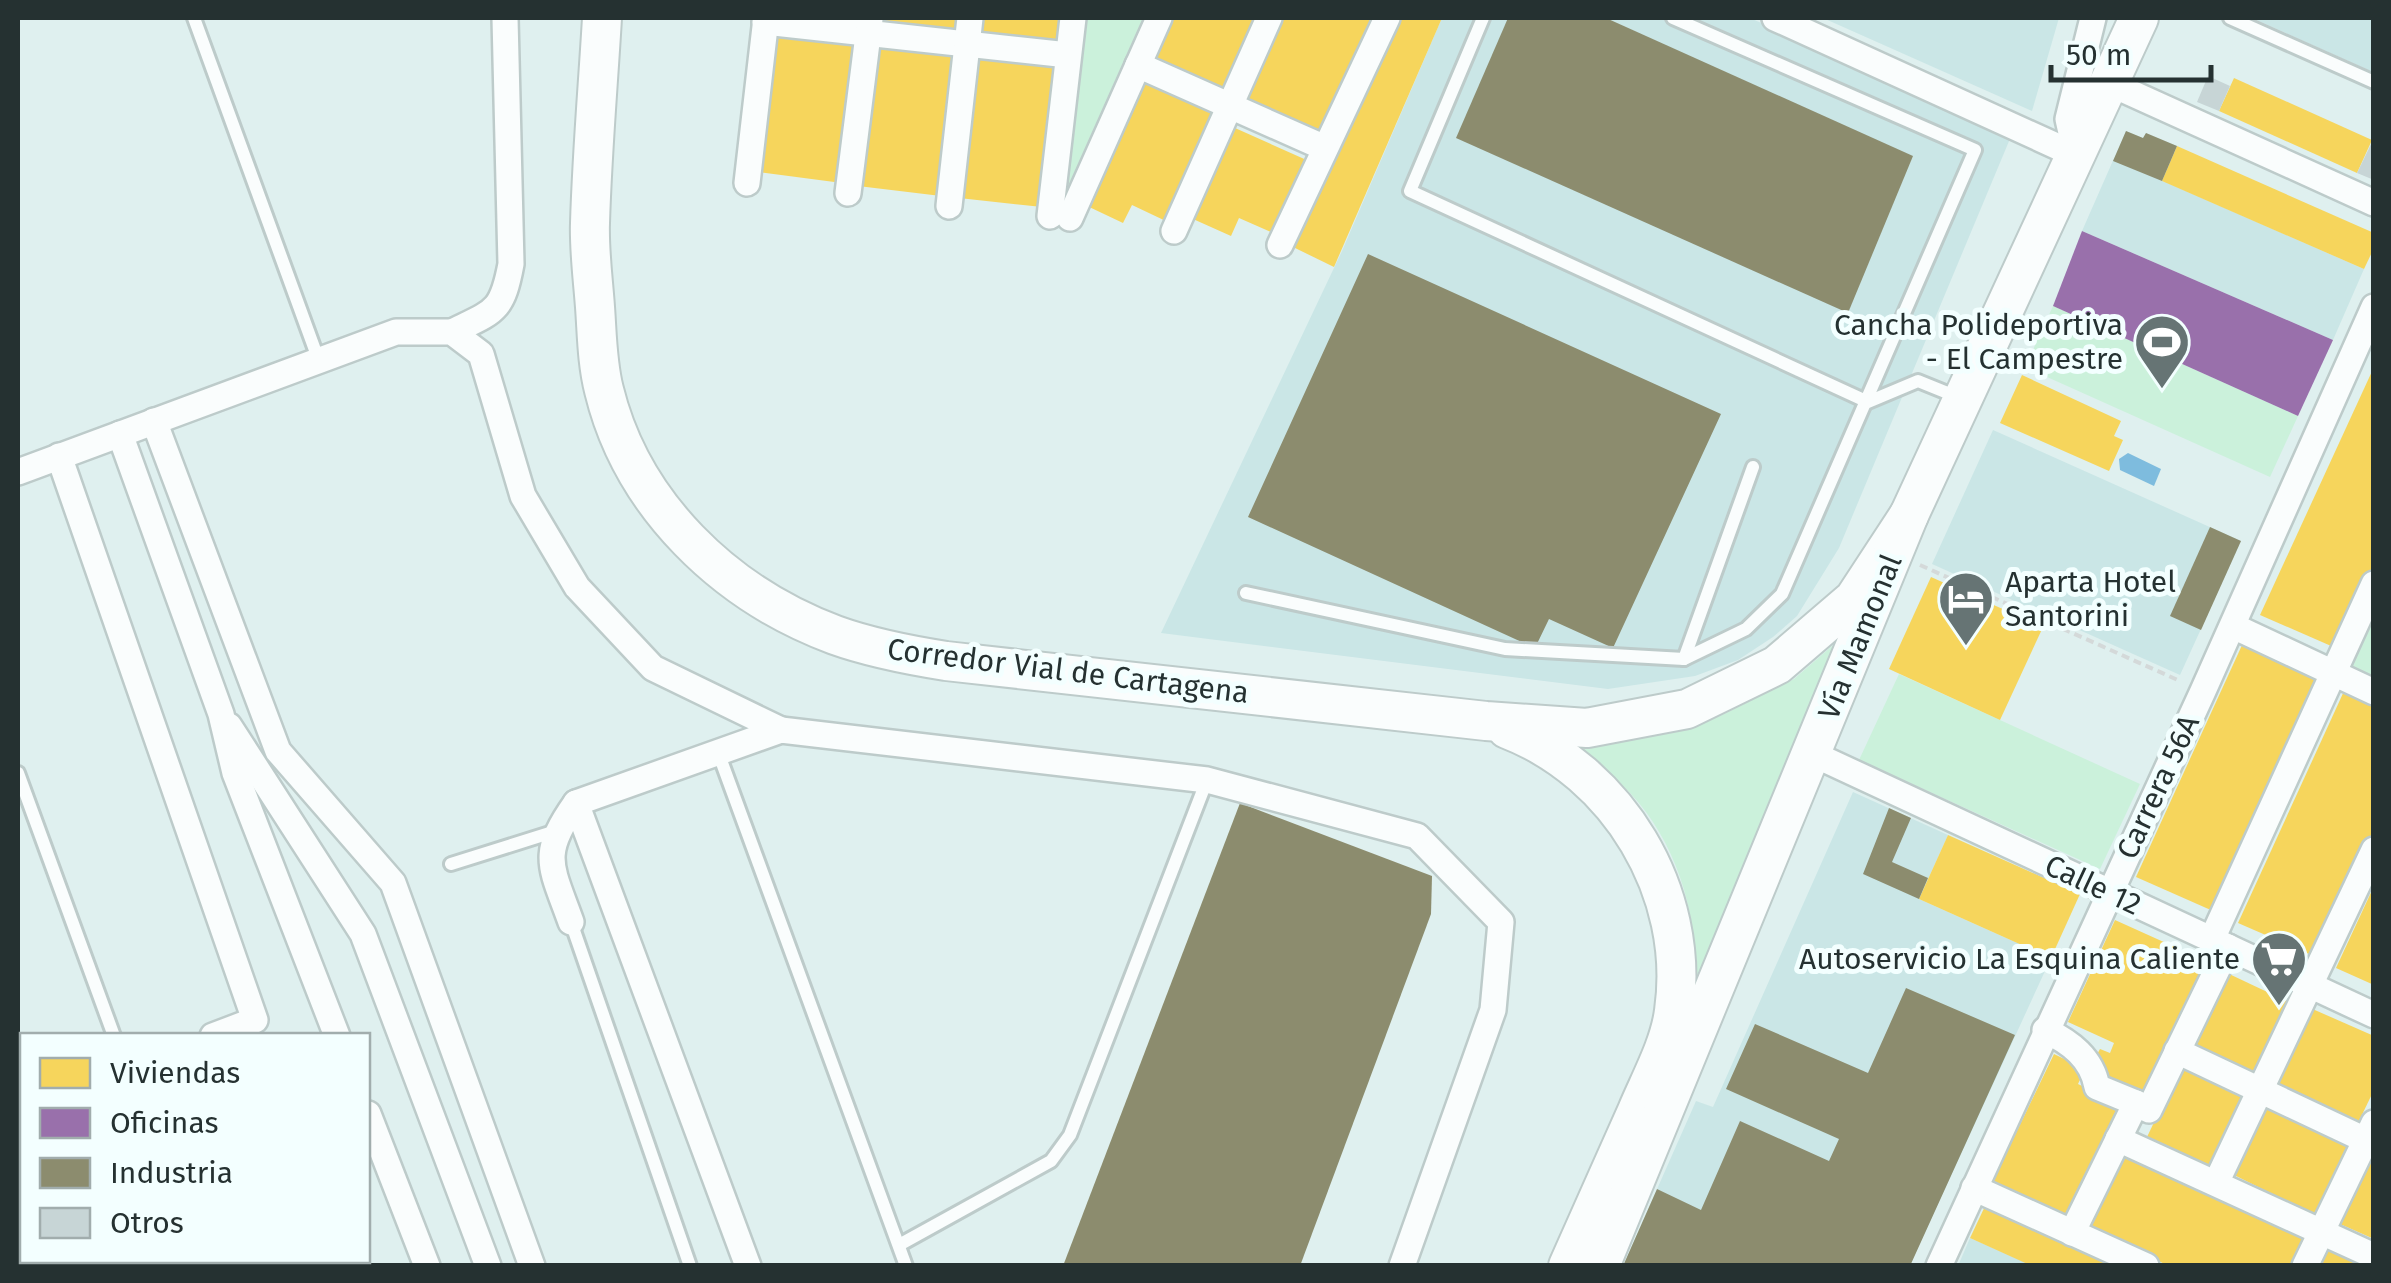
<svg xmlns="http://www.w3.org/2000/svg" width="2391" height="1283" font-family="'Fira Sans',sans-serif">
	<rect width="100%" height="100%" fill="#dff0ef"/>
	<!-- built -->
	<g fill="#cae6e6">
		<polygon points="1442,18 1750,18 2012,134 1839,548 1797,616 1773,637 1738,660 1695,676 1608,689 1161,633 1342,251"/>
		<polygon points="1823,18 2059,18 2032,111"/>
		<polygon points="2252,18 2373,18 2373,72"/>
		<polygon points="2126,131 2143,138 2146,133 2177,146 2163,181 2364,269 2333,340 2082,231"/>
		<polygon points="1993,430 2241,541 2180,675 1932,564"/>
		<polygon points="1853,792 1948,835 1919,899 2051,958 1910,1265 1623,1266 1696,1101 1713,1107"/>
		<polygon points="1970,1238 2032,1265 1958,1266"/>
	</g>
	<!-- green -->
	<g fill="#cbf1db">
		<polygon points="1084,18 1148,18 1064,217 1055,216"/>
		<polygon points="2053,306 2298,416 2270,477 2025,367"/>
		<polygon points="2373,599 2373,686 2341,672"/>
		<path d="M 1840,639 L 1698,975 L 1694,975 C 1698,907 1672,832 1622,785 C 1599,763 1572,748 1546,731 L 1672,729 L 1718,717 L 1794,679 Z"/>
		<polygon points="1899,674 2140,784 2100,869 1859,760"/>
	</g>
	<!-- water -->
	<polygon fill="#7ebcde" points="2128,453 2161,469 2154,486 2120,470 2119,459"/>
	<!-- homes -->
	<g fill="#f6d55c">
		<polygon points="877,18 962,18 960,32 876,22"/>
		<polygon points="977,18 1061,18 1057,46 974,36"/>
		<polygon points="1169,18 1262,18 1227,92 1151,58"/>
		<polygon points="1282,18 1373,18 1321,135 1245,101"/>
		<polygon points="1397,18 1442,18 1334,267 1293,247"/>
		<polygon points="775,34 859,43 842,183 759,172"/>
		<polygon points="874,48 957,57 941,196 858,186"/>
		<polygon points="975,59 1058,68 1042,207 959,198"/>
		<polygon points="2234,78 2372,140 2357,173 2219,111"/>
		<polygon points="1145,79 1221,114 1170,223 1132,205 1123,223 1085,205"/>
		<polygon points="1235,128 1311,162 1278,235 1239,218 1231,236 1193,219"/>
		<polygon points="2177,146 2374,233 2374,248 2364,269 2162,181"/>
		<polygon points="2374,367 2374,570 2338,649 2260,615"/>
		<polygon points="2022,375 2121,421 2114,436 2123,440 2109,471 2000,423"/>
		<polygon points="1931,577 2043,627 2000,720 1889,669"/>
		<polygon points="2243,643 2320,676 2213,911 2136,877"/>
		<polygon points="2345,689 2374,701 2374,830 2316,957 2238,923"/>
		<polygon points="1948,835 2080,894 2051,958 1919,899"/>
		<polygon points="2374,886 2374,985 2336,968"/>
		<polygon points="2115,920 2208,962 2146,1097 2104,1079 2095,1058 2100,1049 2110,1053 2114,1043 2068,1022"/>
		<polygon points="2227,973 2293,1004 2256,1080 2191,1049"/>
		<polygon points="2308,1007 2374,1036 2374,1090 2358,1123 2272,1085"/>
		<polygon points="2054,1054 2085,1069 2078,1084 2125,1107 2070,1222 1991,1185"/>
		<polygon points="2182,1064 2247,1094 2212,1167 2147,1137"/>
		<polygon points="2263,1101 2350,1144 2315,1215 2228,1172"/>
		<polygon points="2374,1151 2374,1239 2340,1224"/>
		<polygon points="2117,1153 2305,1240 2293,1266 2169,1266 2083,1225"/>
		<polygon points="1987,1202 2129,1266 2032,1266 1970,1238"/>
		<polygon points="2327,1249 2363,1266 2319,1266"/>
	</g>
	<!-- offices -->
	<polygon fill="#9970ab" points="2082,231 2333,340 2298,416 2053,306"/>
	<!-- industry -->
	<g fill="#8c8c6e">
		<polygon points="1508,18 1606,18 1913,156 1848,313 1456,138"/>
		<polygon points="2126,131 2143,138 2146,133 2177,146 2162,181 2113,161"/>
		<polygon points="1368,254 1721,414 1613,648 1549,619 1535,648 1248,517"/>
		<polygon points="2210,527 2241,541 2201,630 2170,616"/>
		<polygon points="1240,803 1432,876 1431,914 1300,1266 1063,1266"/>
		<polygon points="1889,808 1911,818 1892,862 1928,878 1919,899 1863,874"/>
		<polygon points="1906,988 2015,1035 1910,1266 1623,1266 1657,1189 1701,1210 1740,1121 1829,1161 1839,1139 1726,1089 1755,1024 1868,1073"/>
	</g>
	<!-- building -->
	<g fill="#c7d5d6">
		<polygon points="2208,76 2230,86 2219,111 2197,102"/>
		<polygon points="2374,138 2374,180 2357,173"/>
	</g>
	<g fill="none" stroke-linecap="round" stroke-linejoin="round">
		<!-- lane casing -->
		<g stroke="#bdcbca" stroke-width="18">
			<g id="lane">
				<polyline points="194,18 319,361"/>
				<polyline points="1483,18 1410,191 1868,402 1918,381 1960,398"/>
				<polyline points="2230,18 2374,82"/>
				<polyline points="1246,593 1505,649 1684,659 1746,629 1782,594 1975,150 1673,18"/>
				<polyline points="1684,659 1753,467"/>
				<polyline points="718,752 906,1266"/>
				<polyline points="18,773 114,1036"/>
				<polyline points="451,864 556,831"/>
				<polyline points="571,922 690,1266"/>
				<polyline points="18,1133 22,1147"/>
				<polyline points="899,1245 1051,1161 1070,1135 1207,780"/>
				<polyline points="63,1260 65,1266"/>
				<polyline points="200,1260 202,1266"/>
				<polyline points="343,1260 345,1266"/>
			</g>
		</g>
		<!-- street casing -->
		<g stroke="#bdcbca" stroke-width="30">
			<g id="street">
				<polyline points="1775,18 2076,155"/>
				<polyline points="765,22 1068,55"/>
				<polyline points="1138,65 1325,148"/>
				<polyline points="2109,83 2374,203"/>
				<polyline points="2076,155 2068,119 2093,18"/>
				<polyline points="747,183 766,18"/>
				<polyline points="848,193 870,19"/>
				<polyline points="949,206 970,18"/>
				<polyline points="1050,216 1073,18"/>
				<polyline points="1070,218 1159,18"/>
				<polyline points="1174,231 1269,18"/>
				<polyline points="1280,245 1387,18"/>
				<path d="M 452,332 C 495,311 502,312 511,264 L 505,18"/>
				<polyline points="154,421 278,751 393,883 532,1266"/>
				<polyline points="120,434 221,714 235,773 337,1036"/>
				<polyline points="59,456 255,1020 213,1036"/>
				<polyline points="18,472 396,332 452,332 481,354 523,496 577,587 653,668 781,730"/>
				<polyline points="2233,626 2374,692"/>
				<polyline points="229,726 363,934 488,1266"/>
				<polyline points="1813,754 2374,1015"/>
				<polyline points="576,803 748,1266"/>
				<path d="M 571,922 C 551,866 539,855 576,803 L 781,730 L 1207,780 L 1417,836 L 1501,922 L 1493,1010 L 1402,1266"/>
				<polyline points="2212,939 2374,584"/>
				<path d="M 2045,1030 C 2070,1042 2092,1058 2097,1087 L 2136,1103"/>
				<polyline points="2177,1051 2374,1144"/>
				<polyline points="18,1109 22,1107"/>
				<polyline points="368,1114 427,1266"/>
				<polyline points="2118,1139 2374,1256"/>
				<polyline points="2216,1183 2374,850"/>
				<polyline points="1974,1188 2146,1266"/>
				<polyline points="2072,1233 2136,1103 2149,1110 2228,947"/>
				<polyline points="1939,1266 2203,691 2374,307"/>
				<polyline points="2305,1266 2374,1123"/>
			</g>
		</g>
		<!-- primary casing -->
		<g stroke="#bdcbca" stroke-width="42">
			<g id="primary">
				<path d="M 602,18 C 598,86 592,154 590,223 C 589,250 593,279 595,307 C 597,334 597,363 604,390 C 632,505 725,594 835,635 C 871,648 908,655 946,661 L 1486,721 L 1587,728 L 1687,709 L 1777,665 L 1854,599 L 1909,515"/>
				<path d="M 1507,729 C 1618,772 1691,892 1674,1011 C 1670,1044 1650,1080 1637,1111 C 1614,1163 1591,1214 1568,1266"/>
				<polyline points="1600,1266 1909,515 2139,18"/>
			</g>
		</g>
		<!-- path -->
		<polyline stroke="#d4d9d9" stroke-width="4" stroke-dasharray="8 5" stroke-linecap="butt" points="1920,565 2180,681"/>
		<!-- lane -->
		<use href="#lane" stroke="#fafdfd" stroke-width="12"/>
		<!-- street -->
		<use href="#street" stroke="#fafdfd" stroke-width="25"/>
		<!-- primary -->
		<use href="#primary" stroke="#fafdfd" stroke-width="38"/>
	</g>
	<!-- icons -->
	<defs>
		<g id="stadium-pin" transform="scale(2.875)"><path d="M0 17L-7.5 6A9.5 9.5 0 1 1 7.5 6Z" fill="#667474" stroke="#f3ffff"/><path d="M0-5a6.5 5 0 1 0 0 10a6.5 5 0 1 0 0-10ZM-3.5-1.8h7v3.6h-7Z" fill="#fff"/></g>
		<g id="hotel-pin" transform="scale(2.875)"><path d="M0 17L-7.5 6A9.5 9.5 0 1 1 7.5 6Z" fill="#667474" stroke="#f3ffff"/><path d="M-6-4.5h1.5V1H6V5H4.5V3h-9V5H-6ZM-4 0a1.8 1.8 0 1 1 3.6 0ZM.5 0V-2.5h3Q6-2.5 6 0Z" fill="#fff"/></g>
		<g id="supermarket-pin" transform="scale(2.875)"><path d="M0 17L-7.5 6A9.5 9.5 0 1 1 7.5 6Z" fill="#667474" stroke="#f3ffff"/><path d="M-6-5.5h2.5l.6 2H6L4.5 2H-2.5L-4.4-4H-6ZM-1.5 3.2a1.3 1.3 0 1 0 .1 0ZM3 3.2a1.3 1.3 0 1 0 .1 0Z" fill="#fff"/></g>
	</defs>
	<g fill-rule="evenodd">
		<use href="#stadium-pin" x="2162" y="342"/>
		<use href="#hotel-pin" x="1966" y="599"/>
		<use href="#supermarket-pin" x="2279" y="959"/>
	</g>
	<g text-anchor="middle" stroke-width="10" stroke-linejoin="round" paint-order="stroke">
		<!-- poi labels -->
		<g font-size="30" fill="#253131" stroke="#f3ffff" text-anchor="end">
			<text x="2123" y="335">Cancha Polideportiva<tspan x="2123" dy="34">- El Campestre</tspan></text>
			<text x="2005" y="592" text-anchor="start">Aparta Hotel<tspan x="2005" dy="34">Santorini</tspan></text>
			<text x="2240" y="969">Autoservicio La Esquina Caliente</text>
		</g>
		<!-- street labels -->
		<g font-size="30" fill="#253131" stroke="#f3ffff">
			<text transform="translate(1860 637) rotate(-68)" y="10">Vía Mamonal</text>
			<text transform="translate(1068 671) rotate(7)" y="10">Corredor Vial de Cartagena</text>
			<text transform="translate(2158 787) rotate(-65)" y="10">Carrera 56A</text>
			<text transform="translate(2093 885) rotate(25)" y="10">Calle 12</text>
		</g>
	</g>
	<!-- border -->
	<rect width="2391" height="1283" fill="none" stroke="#253131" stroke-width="40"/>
	<!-- legend -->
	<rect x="20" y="1033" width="350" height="230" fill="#f3ffff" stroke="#a1adad" stroke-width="2.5"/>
	<rect x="40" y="1058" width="50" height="30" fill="#f6d55c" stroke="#a1adad" stroke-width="2.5"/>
	<text x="110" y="1083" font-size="30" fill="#253131">Viviendas</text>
	<rect x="40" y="1108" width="50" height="30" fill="#9970ab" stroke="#a1adad" stroke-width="2.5"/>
	<text x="110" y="1133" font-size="30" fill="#253131">Oficinas</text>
	<rect x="40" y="1158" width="50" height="30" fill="#8c8c6e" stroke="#a1adad" stroke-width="2.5"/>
	<text x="110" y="1183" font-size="30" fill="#253131">Industria</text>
	<rect x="40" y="1208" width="50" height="30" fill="#c7d5d6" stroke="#a1adad" stroke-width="2.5"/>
	<text x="110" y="1233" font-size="30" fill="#253131">Otros</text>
	<!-- scale -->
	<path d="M2051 65v15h160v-15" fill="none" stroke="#253131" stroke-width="5"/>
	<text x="2066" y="65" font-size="30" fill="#253131" stroke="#f3ffff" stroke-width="8" paint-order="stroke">50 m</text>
</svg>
